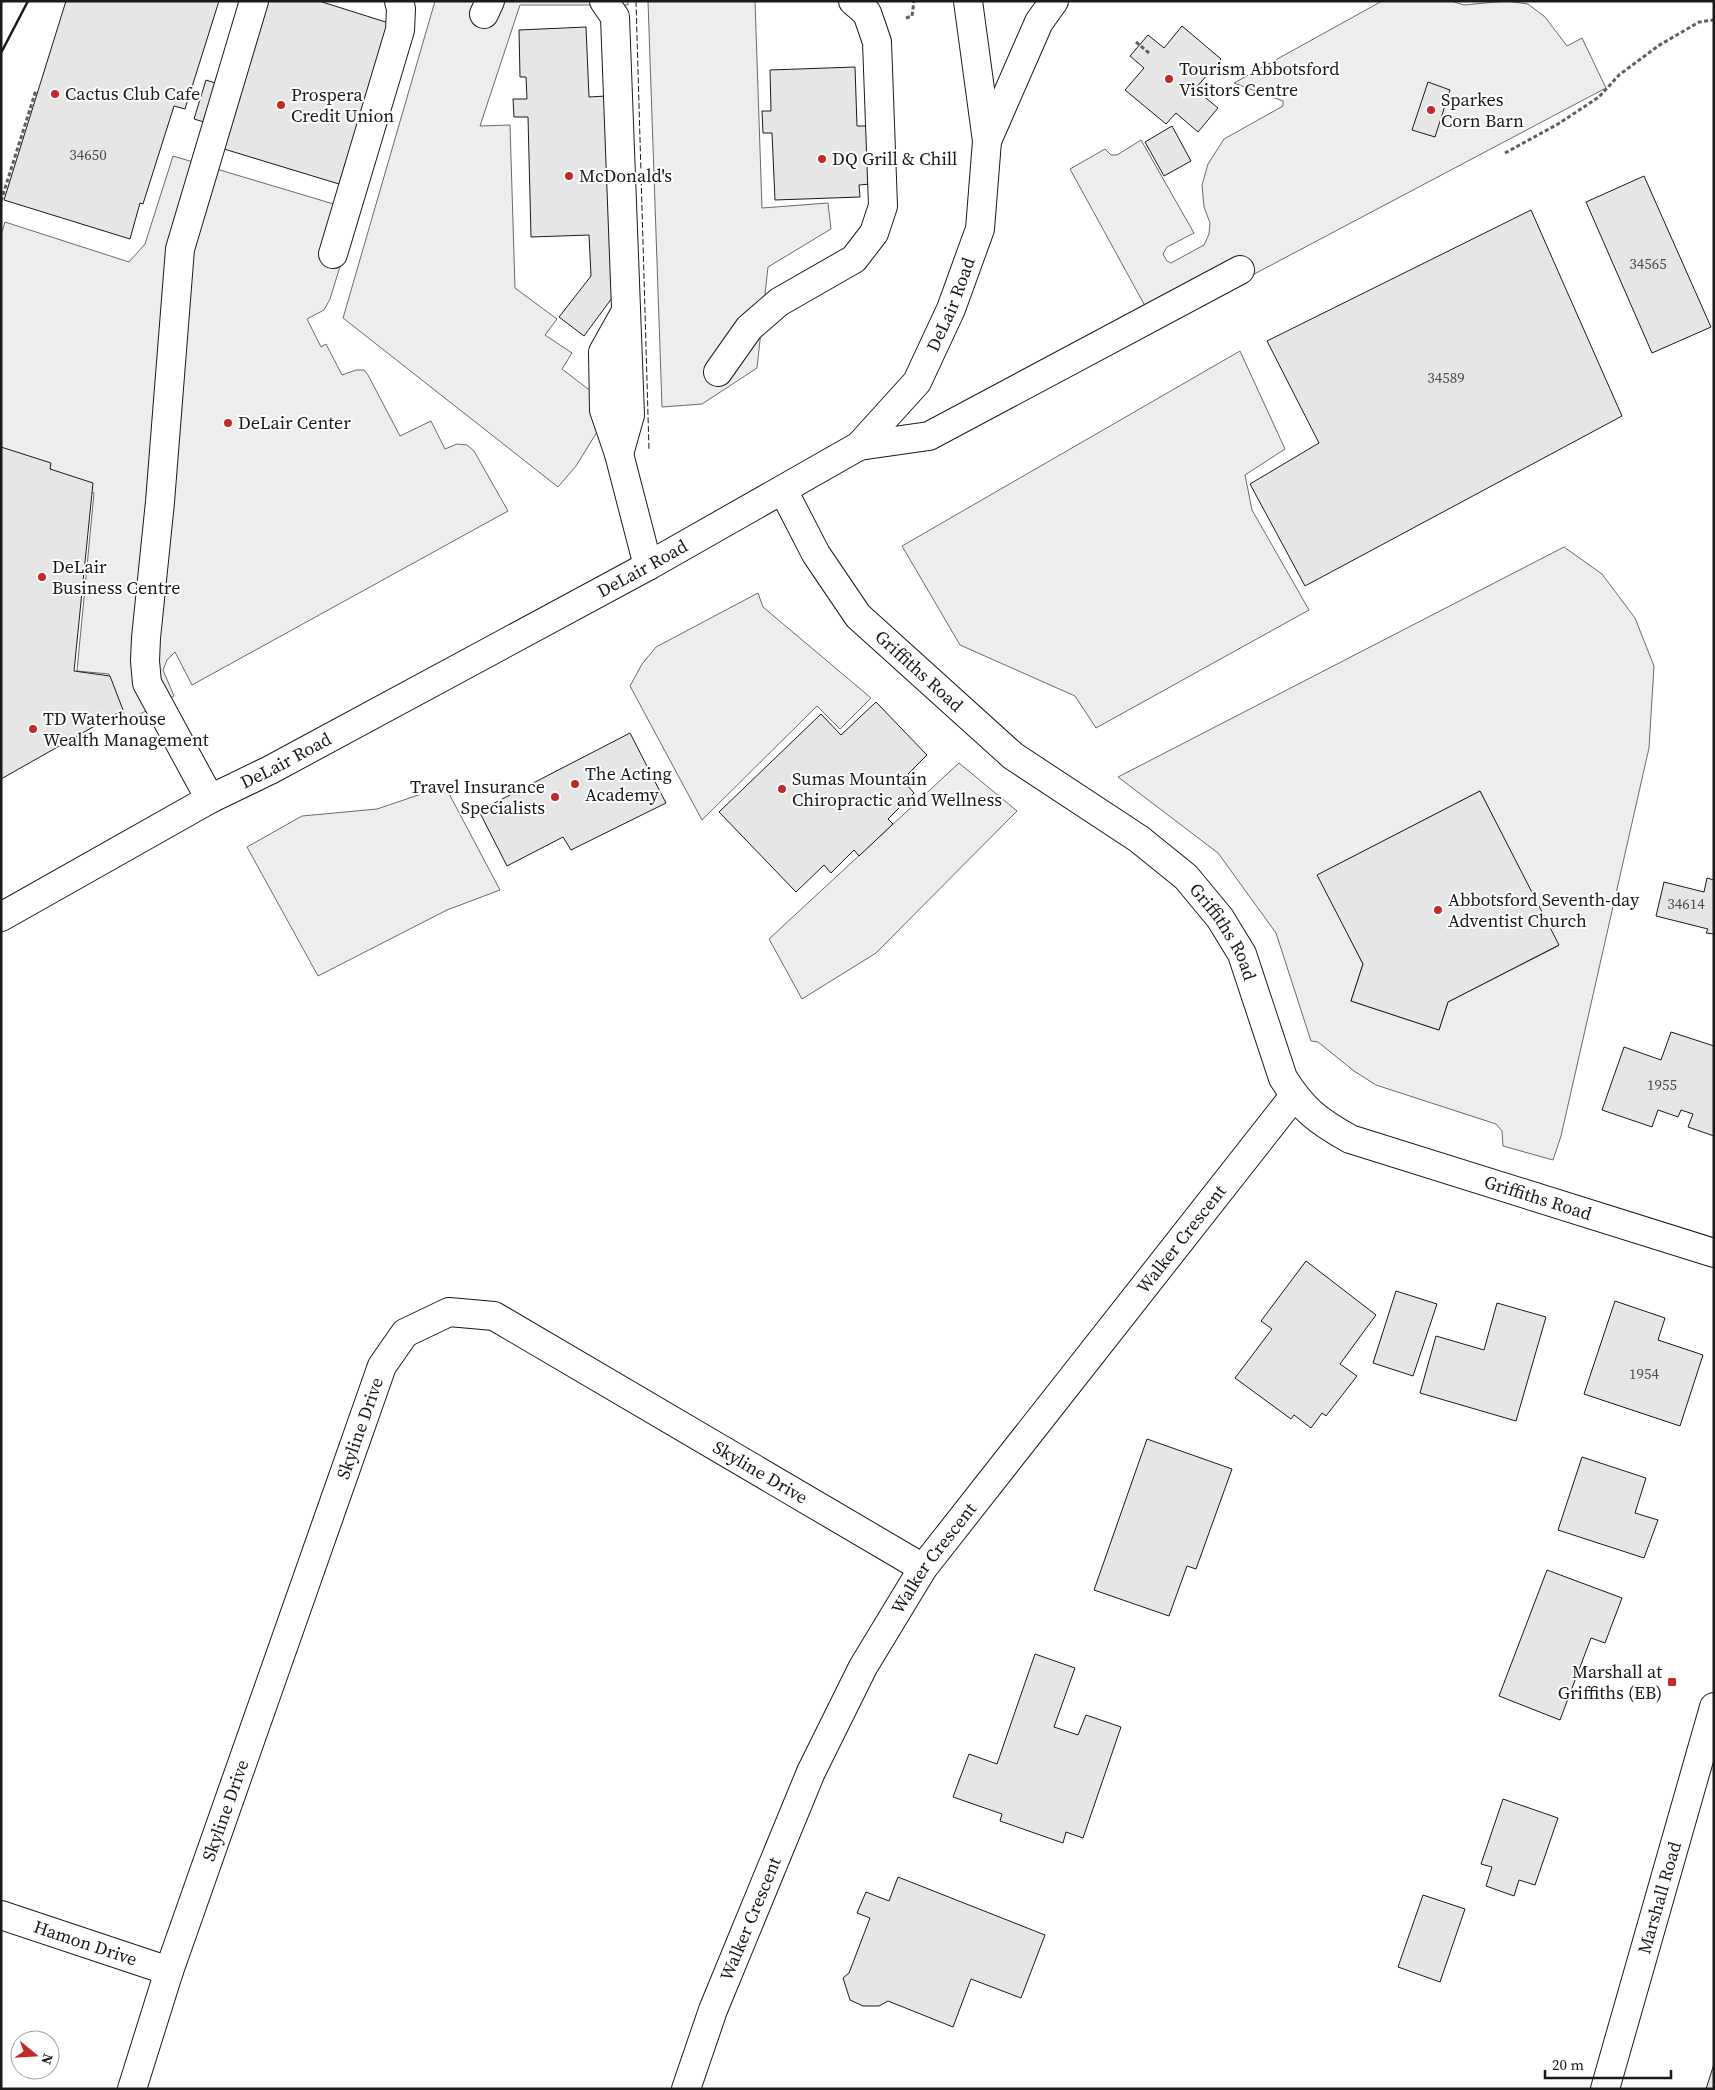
<svg xmlns="http://www.w3.org/2000/svg" width="1715" height="2090" font-family="'Source Serif 4',serif">
	<rect width="100%" height="100%" fill="#fff"/>
	<!-- parking -->
	<g fill="#ededed" stroke="#6a6a6a" fill-rule="evenodd">
		<polygon points="435,1 628,1 628,5 520,5 480,126 510,125 515,288 557,319 545,335 572,353 562,369 592,392 597,432 576,466 558,487 343,318"/>
		<polygon points="648,1 755,1 762,208 828,203 831,229 768,267 757,368 702,404 662,407"/>
		<polygon points="1382,1 1451,1 1464,5 1506,1 1528,4 1545,17 1567,46 1582,38 1606,88 1156,326 1070,169 1105,149 1111,155 1117,155 1141,140 1194,233 1167,247 1163,254 1167,261 1171,263 1204,245 1209,234 1210,223 1204,207 1202,185 1208,164 1224,139 1283,106 1283,101 1234,83"/>
		<polygon points="173,156 357,211 330,299 324,310 307,319 321,347 326,344 342,375 356,370 364,370 368,375 400,436 431,421 445,449 457,444 467,445 474,451 508,511 192,685 175,652 167,660 163,670 174,696 127,721 112,688 109,674 77,671 94,493 1,462 1,235 5,222 129,262 145,244"/>
		<polygon points="1240,351 1285,449 1245,475 1252,510 1309,610 1096,728 1075,696 960,645 902,546"/>
		<path d="M 1564,547 L 1602,574 L 1635,618 L 1654,666 L 1649,748 L 1561,1136 L 1553,1160 L 1503,1146 L 1502,1131 L 1496,1124 L 1376,1085 L 1354,1071 L 1318,1042 L 1311,1041 L 1276,933 L 1218,853 L 1118,777 ZM 1480,791 L 1558,946 L 1448,1002 L 1439,1030 L 1351,1001 L 1363,964 L 1318,875 Z"/>
		<polygon points="758,593 763,607 871,698 840,729 817,706 702,820 630,686 642,664 656,647"/>
		<polygon points="959,763 1017,811 876,953 802,999 769,939"/>
		<polygon points="445,786 500,890 447,910 318,976 247,847 302,816 377,809"/>
	</g>
	<!-- building -->
	<g fill="#e6e6e6" stroke="#1a1a1a">
		<polygon points="66,1 219,1 185,109 174,106 143,204 140,203 130,239 4,200"/>
		<polygon points="264,1 319,1 392,24 376,65 339,184 224,149 230,130 194,119 206,80 240,91"/>
		<polygon points="1182,26 1221,59 1195,89 1218,108 1198,132 1176,113 1166,124 1125,90 1144,68 1130,56 1148,35 1164,48"/>
		<polygon points="586,27 589,97 606,96 612,298 584,336 559,317 591,276 589,235 531,237 528,117 514,117 513,99 527,99 526,77 520,77 519,30"/>
		<polygon points="855,67 857,126 869,126 870,184 859,185 860,197 775,200 772,133 763,133 762,111 771,111 770,70"/>
		<polygon points="1428,82 1450,90 1435,137 1412,130"/>
		<polygon points="1172,126 1191,161 1164,176 1145,142"/>
		<polygon points="1644,176 1711,327 1652,353 1586,202"/>
		<polygon points="1531,210 1622,416 1305,586 1250,484 1319,443 1267,341"/>
		<polygon points="1,447 51,463 50,469 93,483 74,671 110,676 123,710 1,779"/>
		<polygon points="876,702 927,755 908,774 913,780 907,785 914,793 888,819 893,824 859,856 854,850 831,873 824,865 796,892 719,812 821,714 841,735"/>
		<polygon points="630,733 666,803 571,850 563,837 507,866 479,811"/>
		<polygon points="1480,791 1559,945 1448,1002 1439,1030 1351,1001 1363,964 1317,875"/>
		<polygon points="1707,878 1714,880 1714,934 1706,933 1708,929 1656,916 1664,882 1704,892"/>
		<polygon points="1671,1032 1714,1046 1714,1136 1688,1127 1693,1114 1681,1110 1678,1117 1658,1110 1652,1127 1602,1110 1624,1047 1661,1060"/>
		<polygon points="1306,1261 1376,1315 1340,1364 1357,1376 1326,1416 1322,1413 1311,1428 1294,1415 1291,1419 1235,1378 1272,1329 1261,1321"/>
		<polygon points="1396,1291 1437,1304 1413,1376 1373,1363"/>
		<polygon points="1615,1301 1665,1318 1658,1340 1703,1355 1680,1426 1584,1394"/>
		<polygon points="1497,1303 1546,1317 1516,1421 1420,1393 1436,1336 1484,1350"/>
		<polygon points="1147,1439 1232,1469 1196,1569 1187,1566 1169,1616 1094,1590"/>
		<polygon points="1582,1457 1646,1478 1635,1513 1658,1520 1644,1558 1558,1530"/>
		<polygon points="1547,1570 1622,1598 1605,1643 1591,1638 1560,1720 1499,1696"/>
		<polygon points="1035,1654 1075,1668 1054,1727 1078,1735 1086,1715 1121,1727 1083,1838 1066,1832 1063,1843 1000,1821 1002,1814 953,1797 969,1754 997,1764"/>
		<polygon points="1503,1799 1558,1818 1535,1885 1519,1880 1514,1896 1486,1886 1492,1867 1481,1864"/>
		<polygon points="898,1877 1045,1935 1021,1998 971,1979 953,2027 888,2001 879,2006 863,2006 850,2000 843,1978 849,1973 870,1918 857,1913 866,1892 889,1901"/>
		<polygon points="1423,1895 1465,1909 1440,1982 1398,1967"/>
		<polygon points="1714,2064 1714,2089 1706,2089"/>
	</g>
	<g fill="none" stroke-linecap="round" stroke-linejoin="round">
		<!-- minor casing -->
		<g stroke="#1a1a1a" stroke-width="30">
			<g id="minor">
				<polyline points="604,1 615,17 630,415 619,454"/>
				<polyline points="484,14 490,1"/>
				<polyline points="333,254 400,30 401,9 399,1"/>
				<polyline points="626,311 603,352 604,410 619,454 648,566"/>
				<polyline points="718,372 749,328 779,302 854,259 874,233 883,206 877,42 867,13 853,1"/>
				<polyline points="859,446 929,436 1240,270"/>
				<path id="s1" d="M 783,490 L 816,554 L 858,616 L 1013,756 L 1139,839 L 1186,877 L 1220,918 L 1242,954 L 1283,1078 C 1303,1110 1318,1121 1350,1139 L 1714,1253"/>
				<polyline points="210,799 147,683 145,661 146,638 160,502 180,249 254,1"/>
				<path id="s2" d="M 1,917 L 210,799 L 270,770 L 648,566 L 859,446 L 917,382 L 951,309 L 980,229 L 987,141 L 968,1"/>
				<path id="s3" d="M 1,1915 L 169,1971"/>
				<path id="s4" d="M 132,2089 L 169,1971 L 382,1366 L 405,1333 L 449,1312 L 494,1316 L 923,1568"/>
				<path id="s5" d="M 686,2089 L 713,2010 L 811,1772 L 863,1667 L 923,1568 L 1294,1096"/>
			</g>
		</g>
		<!-- major casing -->
		<g stroke="#1a1a1a" stroke-width="30">
			<g id="major">
				<path id="s6" d="M 1605,2089 L 1714,1707"/>
			</g>
		</g>
		<!-- highway casing -->
		<g stroke="#1a1a1a" stroke-width="30">
			<polyline id="highway" points="987,141 1039,22 1054,1"/>
		</g>
		<!-- path -->
		<g stroke="#5f5f5f" stroke-width="3" stroke-dasharray="4 2.5" stroke-linecap="butt">
			<polyline points="906,18 912,16 914,1"/>
			<polyline points="1136,42 1149,53"/>
			<polyline points="1505,153 1558,124 1599,97 1619,75 1658,46 1699,22 1714,20"/>
			<polyline points="1,201 36,90"/>
		</g>
		<!-- minor -->
		<use href="#minor" stroke="#fff" stroke-width="28"/>
		<!-- major -->
		<use href="#major" stroke="#fff" stroke-width="28"/>
		<!-- highway -->
		<use href="#highway" stroke="#fff" stroke-width="28"/>
		<!-- fence -->
		<polyline stroke="#1a1a1a" stroke-width="1" stroke-dasharray="6 2.5" stroke-linecap="butt" points="636,1 649,450"/>
		<!-- wall -->
		<polyline stroke="#1a1a1a" stroke-width="2.5" points="1,53 28,1"/>
	</g>
	<!-- markers -->
	<g fill="#c62828" stroke="#fff" stroke-width="2">
		<circle cx="1169" cy="79" r="5"/>
		<circle cx="55" cy="94" r="5"/>
		<circle cx="281" cy="105" r="5"/>
		<circle cx="1431" cy="110" r="5"/>
		<circle cx="822" cy="159" r="5"/>
		<circle cx="569" cy="176" r="5"/>
		<circle cx="228" cy="423" r="5"/>
		<circle cx="42" cy="577" r="5"/>
		<circle cx="33" cy="729" r="5"/>
		<circle cx="575" cy="784" r="5"/>
		<circle cx="782" cy="789" r="5"/>
		<circle cx="555" cy="797" r="5"/>
		<circle cx="1438" cy="910" r="5"/>
		<rect x="1667" y="1677" width="10" height="10" rx="2.5"/>
	</g>
	<g text-anchor="middle" stroke-width="4" stroke-linejoin="round" paint-order="stroke">
		<!-- number labels -->
		<g font-size="15" fill="#4d4d4d">
			<text x="88" y="160">34650</text>
			<text x="1648" y="269">34565</text>
			<text x="1446" y="383">34589</text>
			<text x="1686" y="909">34614</text>
			<text x="1662" y="1090">1955</text>
			<text x="1644" y="1379">1954</text>
		</g>
		<!-- poi labels -->
		<g font-size="18" fill="#1a1a1a" stroke="#fff" text-anchor="start">
			<text x="1179" y="75">Tourism Abbotsford<tspan x="1179" dy="21">Visitors Centre</tspan></text>
			<text x="65" y="100">Cactus Club Cafe</text>
			<text x="291" y="101">Prospera<tspan x="291" dy="21">Credit Union</tspan></text>
			<text x="1441" y="106">Sparkes<tspan x="1441" dy="21">Corn Barn</tspan></text>
			<text x="832" y="165">DQ Grill &amp; Chill</text>
			<text x="579" y="182">McDonald's</text>
			<text x="238" y="429">DeLair Center</text>
			<text x="52" y="573">DeLair<tspan x="52" dy="21">Business Centre</tspan></text>
			<text x="43" y="725">TD Waterhouse<tspan x="43" dy="21">Wealth Management</tspan></text>
			<text x="585" y="780">The Acting<tspan x="585" dy="21">Academy</tspan></text>
			<text x="792" y="785">Sumas Mountain<tspan x="792" dy="21">Chiropractic and Wellness</tspan></text>
			<text x="545" y="793" text-anchor="end">Travel Insurance<tspan x="545" dy="21">Specialists</tspan></text>
			<text x="1448" y="906">Abbotsford Seventh-day<tspan x="1448" dy="21">Adventist Church</tspan></text>
			<text x="1662" y="1678" text-anchor="end">Marshall at<tspan x="1662" dy="21">Griffiths (EB)</tspan></text>
		</g>
		<!-- street labels -->
		<g font-size="18" fill="#1a1a1a" stroke="#fff">
			<text dy="6" stroke="none"><textPath href="#s2" startOffset="1150">DeLair Road</textPath></text>
			<text dy="6" stroke="none"><textPath href="#s2" startOffset="730">DeLair Road</textPath></text>
			<text dy="6" stroke="none"><textPath href="#s1" startOffset="229">Griffiths Road</textPath></text>
			<text dy="6" stroke="none"><textPath href="#s2" startOffset="325">DeLair Road</textPath></text>
			<text dy="6" stroke="none"><textPath href="#s1" startOffset="634">Griffiths Road</textPath></text>
			<text dy="6" stroke="none"><textPath href="#s1" startOffset="1082">Griffiths Road</textPath></text>
			<text dy="6" stroke="none"><textPath href="#s5" startOffset="992">Walker Crescent</textPath></text>
			<text dy="6" stroke="none"><textPath href="#s4" startOffset="699">Skyline Drive</textPath></text>
			<text dy="6" stroke="none"><textPath href="#s4" startOffset="1208">Skyline Drive</textPath></text>
			<text dy="6" stroke="none"><textPath href="#s5" startOffset="588">Walker Crescent</textPath></text>
			<text dy="6" stroke="none"><textPath href="#s4" startOffset="294">Skyline Drive</textPath></text>
			<text dy="6" stroke="none"><textPath href="#s6" startOffset="199">Marshall Road</textPath></text>
			<text dy="6" stroke="none"><textPath href="#s5" startOffset="182">Walker Crescent</textPath></text>
			<text dy="6" stroke="none"><textPath href="#s3" startOffset="89">Hamon Drive</textPath></text>
		</g>
	</g>
	<!-- border -->
	<rect width="1715" height="2090" fill="none" stroke="#1a1a1a" stroke-width="5"/>
	<!-- north arrow -->
	<g transform="translate(35 2055) rotate(108)"><circle r="24" fill="#ffffff" stroke="#a3a3a3"/>
	<path d="M0-4L9 19L0 12L-9 19Z" fill="#c62828"/>
	<text y="-8" font-size="14" font-weight="bold" text-anchor="middle" fill="#1a1a1a">N</text>
	</g>
	<!-- scale -->
	<path d="M1545 2070v8h126v-8" fill="none" stroke="#1a1a1a" stroke-width="2.5"/>
	<text x="1552" y="2070" font-size="15" fill="#1a1a1a" stroke="#ffffff" stroke-width="4" paint-order="stroke">20 m</text>
</svg>
